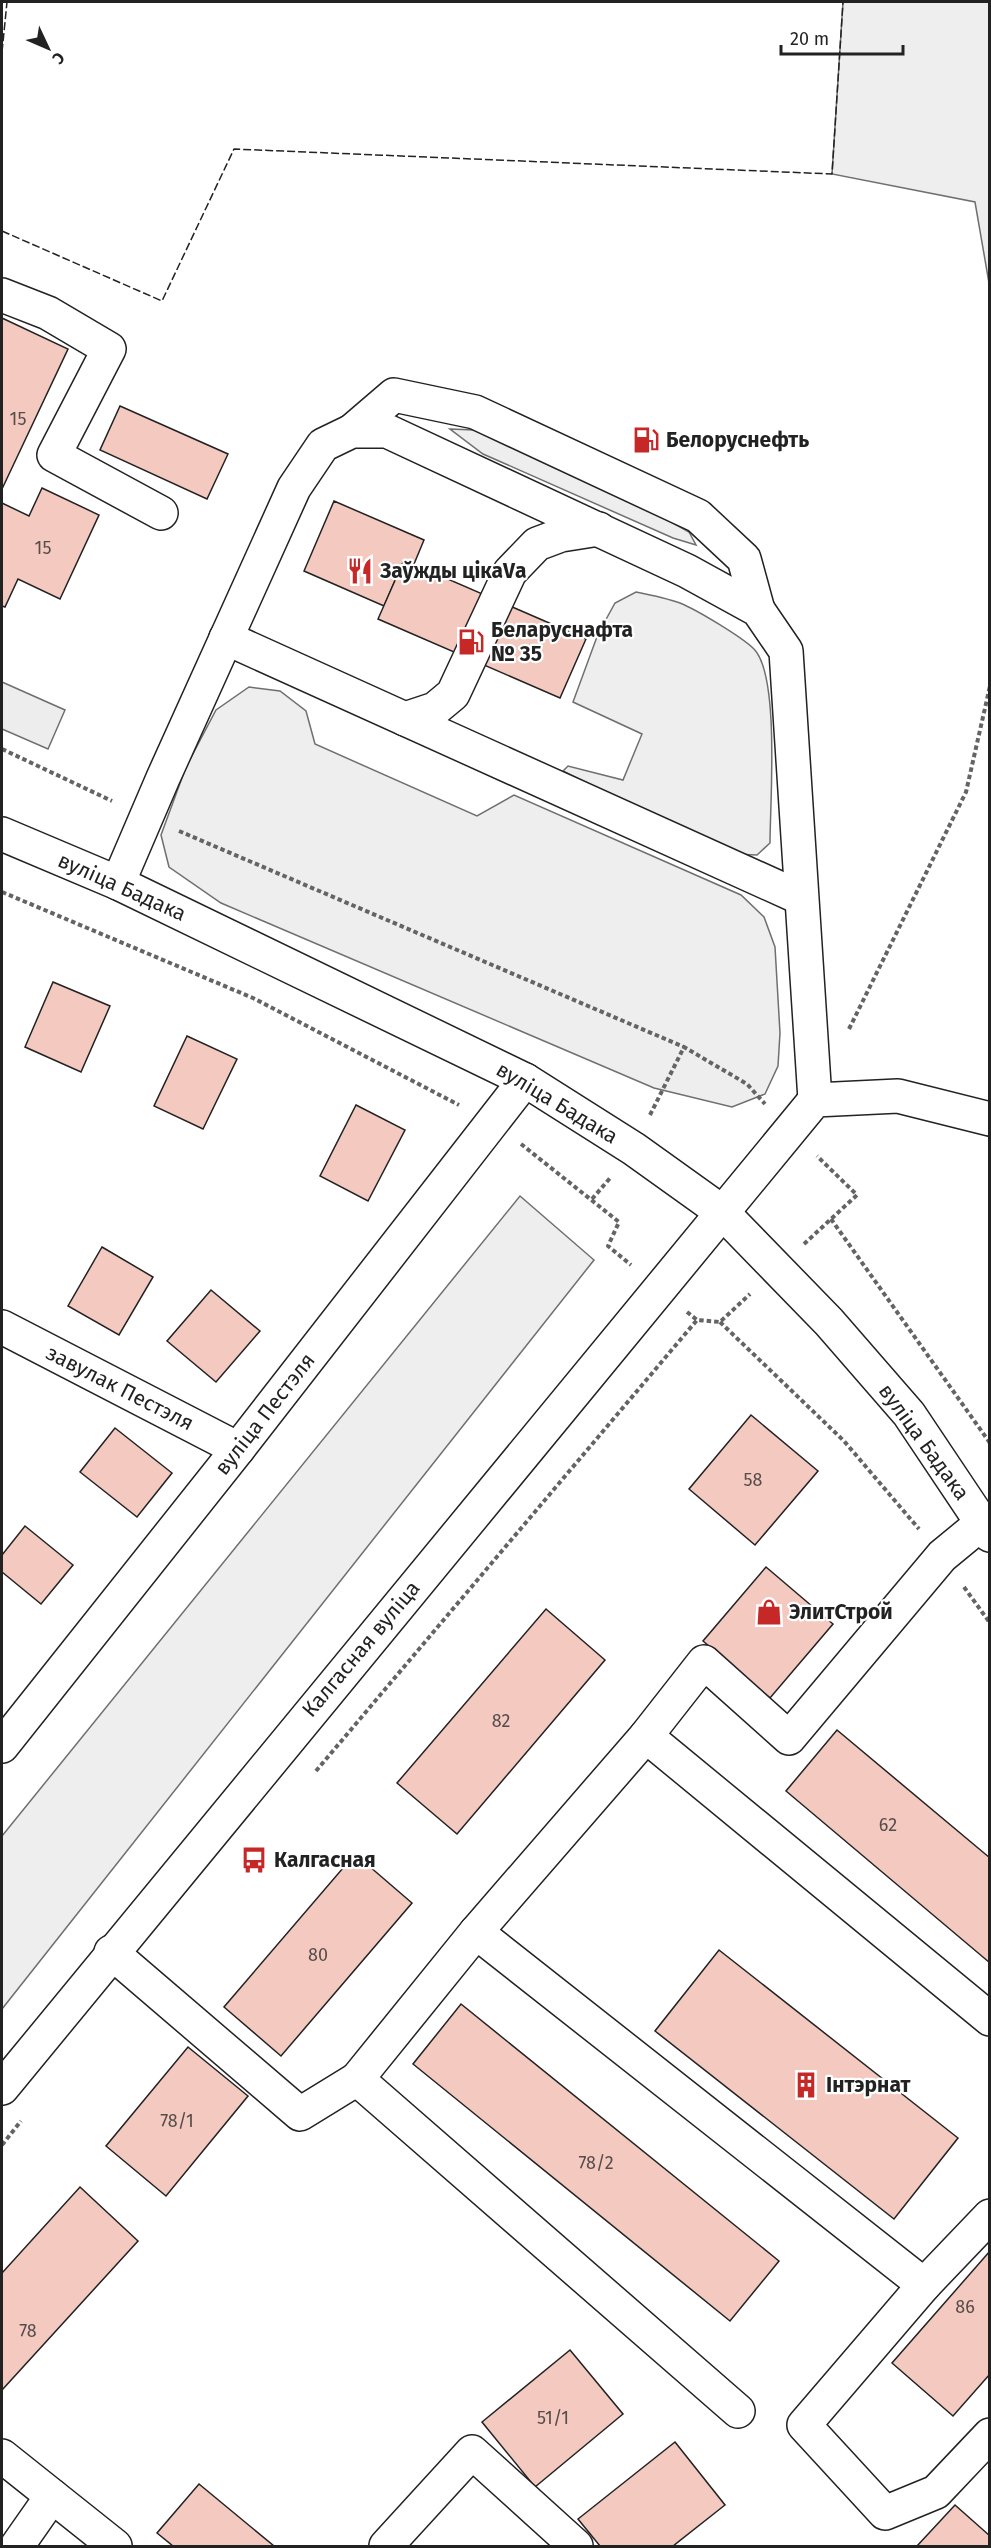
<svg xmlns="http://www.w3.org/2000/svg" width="991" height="2548" font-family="'Fira Sans',sans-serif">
	<rect width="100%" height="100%" fill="#fff"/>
	<!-- green -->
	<g fill="#eee" stroke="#6f6f6f" stroke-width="1.5">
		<polygon points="843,2 989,2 989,283 975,202 832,174"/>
		<polygon points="450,429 474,430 612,489 689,532 696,545 673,538 483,454"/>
		<path d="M 636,592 C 651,595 666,598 680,603 C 697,610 742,637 754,649 C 780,676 770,803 770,843 L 757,855 L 729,854 L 563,771 L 568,766 L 623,780 L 642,734 L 573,702 L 598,634 L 615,603 Z"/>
		<polygon points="249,687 280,691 306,711 315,744 477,816 514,795 741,895 764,917 775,947 780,1033 778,1066 765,1094 732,1107 654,1088 221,903 169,867 161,835 186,767 216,710"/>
		<polygon points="520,1196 594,1260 2,2009 2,1836"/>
	</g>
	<!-- parking -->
	<polygon fill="#ededed" stroke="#6f6f6f" stroke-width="1.5" points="2,682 65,710 48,749 2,729"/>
	<!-- building -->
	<g fill="#f3c9c0" stroke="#222" stroke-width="1.5">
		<polygon points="2,318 68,349 2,489"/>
		<polygon points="120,406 228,454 207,499 100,450"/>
		<polygon points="42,488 99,515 60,599 18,579 5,607 2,606 2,503 29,516"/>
		<polygon points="334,501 424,540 414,564 404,560 384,606 304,571"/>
		<polygon points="404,560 586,639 560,698 378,619"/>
		<polygon points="53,982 110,1006 81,1072 25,1047"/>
		<polygon points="187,1036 237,1059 203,1129 154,1106"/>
		<polygon points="356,1105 405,1130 368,1201 320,1176"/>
		<polygon points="102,1247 153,1277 119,1335 68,1306"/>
		<polygon points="211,1290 260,1331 216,1382 167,1341"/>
		<polygon points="751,1415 818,1471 755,1545 689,1489"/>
		<polygon points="115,1428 172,1473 137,1517 80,1472"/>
		<polygon points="25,1526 73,1565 41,1604 2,1572 2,1555"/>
		<polygon points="766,1567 833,1624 770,1698 703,1641"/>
		<polygon points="546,1609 605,1660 457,1834 397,1783"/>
		<polygon points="837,1730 990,1858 990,1963 786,1791"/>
		<polygon points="355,1854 412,1903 281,2056 224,2007"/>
		<polygon points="719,1950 958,2138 894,2219 655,2031"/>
		<polygon points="461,2004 779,2261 730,2321 413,2064"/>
		<polygon points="188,2047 248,2096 166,2196 106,2146"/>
		<polygon points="80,2187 138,2241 2,2390 2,2273"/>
		<polygon points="990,2251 990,2374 953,2416 892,2363"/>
		<polygon points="570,2350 623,2414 535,2487 482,2422"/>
		<polygon points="675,2442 725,2505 673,2546 600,2546 578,2519"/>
		<polygon points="199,2484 274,2546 173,2546 157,2533"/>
		<polygon points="955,2505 990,2536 990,2546 917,2546"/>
	</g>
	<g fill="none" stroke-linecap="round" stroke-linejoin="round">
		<!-- minor casing -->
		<g stroke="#222" stroke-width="36">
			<g id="minor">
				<polyline points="2,295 48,313 109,349 54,455 161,513"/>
				<polyline points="352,431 394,395 475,412 698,516 744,559 758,610"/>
				<polyline points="226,638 801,898"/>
				<polyline points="405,719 435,709 453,694 510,572 537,544 561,535 599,529"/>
				<polyline points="118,883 163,778 294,488 323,445 352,431 387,431 687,571 758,610 786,651 815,1100"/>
				<polyline points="2,1327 238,1449"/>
				<polyline points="646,1736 704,1662 789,1738 942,1556 982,1523"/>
				<polyline points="2,1746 238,1449 525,1080"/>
				<polyline points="476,1932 646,1736 990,2019"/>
				<polyline points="111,1952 300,2114 357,2079"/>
				<polyline points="2,2088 815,1100 898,1096 990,1119"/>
				<polyline points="990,2216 924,2285 804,2425 885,2513 936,2492 990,2435"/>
				<polyline points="738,2411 357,2079 476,1932 924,2285"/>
				<polyline points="2,2456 115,2546"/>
				<polyline points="17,2546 52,2496"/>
				<polyline points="386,2546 472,2452 576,2546"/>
			</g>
		</g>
		<!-- major casing -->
		<g stroke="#222" stroke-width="36">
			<polyline id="major" points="2,834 118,883 525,1080 634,1149 722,1212 829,1322 909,1414 990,1535"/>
		</g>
		<!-- path -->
		<g stroke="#646464" stroke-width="4" stroke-dasharray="4.5 3" stroke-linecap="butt">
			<polyline points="2,749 112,801"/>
			<polyline points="179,831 684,1047"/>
			<polyline points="2,892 253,998 459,1105"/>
			<polyline points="849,1029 966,792 990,686"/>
			<polyline points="650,1115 684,1047 747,1084 765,1104"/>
			<polyline points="521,1144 619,1222 608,1246 631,1265"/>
			<polyline points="592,1199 611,1177"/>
			<polyline points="831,1219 990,1443"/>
			<polyline points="804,1244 857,1195 817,1156"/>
			<polyline points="687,1312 697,1320 720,1322 750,1294"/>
			<polyline points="720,1322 844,1441 919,1529"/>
			<polyline points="964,1587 990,1623"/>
			<polyline points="316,1771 697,1320"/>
			<polyline points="2,2145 21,2121"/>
		</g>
		<!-- minor -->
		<use href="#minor" stroke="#fff" stroke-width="33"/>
		<!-- major -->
		<use href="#major" stroke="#fff" stroke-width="33"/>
		<!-- fence -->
		<g stroke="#222" stroke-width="1.5" stroke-dasharray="8 3" stroke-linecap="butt">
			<polyline points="2,52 7,2"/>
			<polyline points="2,231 162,301 234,149 832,174 843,2"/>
		</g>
	</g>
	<!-- icons -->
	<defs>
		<g id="fuel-bare" transform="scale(2.07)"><path d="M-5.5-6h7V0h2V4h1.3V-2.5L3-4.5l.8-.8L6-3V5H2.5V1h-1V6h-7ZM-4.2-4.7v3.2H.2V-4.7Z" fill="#c62828" stroke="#fff" stroke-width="2.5" paint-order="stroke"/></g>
		<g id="restaurant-bare" transform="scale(2.07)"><path d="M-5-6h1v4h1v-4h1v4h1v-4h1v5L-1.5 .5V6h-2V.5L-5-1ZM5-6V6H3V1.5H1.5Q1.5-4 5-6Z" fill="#c62828" stroke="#fff" stroke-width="2.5" paint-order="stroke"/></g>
		<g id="shop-bare" transform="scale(2.07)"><path d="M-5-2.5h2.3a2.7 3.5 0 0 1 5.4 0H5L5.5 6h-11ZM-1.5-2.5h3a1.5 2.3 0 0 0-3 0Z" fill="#c62828" stroke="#fff" stroke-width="2.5" paint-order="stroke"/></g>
		<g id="bus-bare" transform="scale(2.07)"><path d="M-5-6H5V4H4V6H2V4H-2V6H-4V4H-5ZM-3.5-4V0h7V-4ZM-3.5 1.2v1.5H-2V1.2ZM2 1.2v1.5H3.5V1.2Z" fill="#c62828" stroke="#fff" stroke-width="2.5" paint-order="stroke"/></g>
		<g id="building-bare" transform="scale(2.07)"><path d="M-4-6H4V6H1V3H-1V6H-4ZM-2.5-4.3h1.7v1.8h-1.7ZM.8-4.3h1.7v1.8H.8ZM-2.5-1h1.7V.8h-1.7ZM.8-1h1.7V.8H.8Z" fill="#c62828" stroke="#fff" stroke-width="2.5" paint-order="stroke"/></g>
	</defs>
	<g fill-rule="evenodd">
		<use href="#fuel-bare" x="646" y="440"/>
		<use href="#restaurant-bare" x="360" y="571"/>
		<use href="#fuel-bare" x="471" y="642"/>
		<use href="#shop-bare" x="769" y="1612"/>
		<use href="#bus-bare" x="254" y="1860"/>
		<use href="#building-bare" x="806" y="2085"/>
	</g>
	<g text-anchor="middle" stroke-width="4.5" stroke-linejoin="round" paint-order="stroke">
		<!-- number labels -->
		<g font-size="18" fill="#564c4a">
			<text x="18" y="425">15</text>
			<text x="43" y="554">15</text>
			<text x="753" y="1486">58</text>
			<text x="501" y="1727">82</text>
			<text x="888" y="1831">62</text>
			<text x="318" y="1961">80</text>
			<text x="177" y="2127">78/1</text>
			<text x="596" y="2169">78/2</text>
			<text x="965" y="2313">86</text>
			<text x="28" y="2337">78</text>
			<text x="553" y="2424">51/1</text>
		</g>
		<!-- poi labels -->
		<g font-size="21" font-weight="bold" fill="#222" stroke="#fff" text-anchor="start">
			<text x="666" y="447">Белоруснефть</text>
			<text x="380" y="578">Заўжды цікаVа</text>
			<text x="491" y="637">Беларуснафта<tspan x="491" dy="24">№ 35</tspan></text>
			<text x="789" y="1619">ЭлитСтрой</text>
			<text x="274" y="1867">Калгасная</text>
			<text x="826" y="2092">Інтэрнат</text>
		</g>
		<!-- street labels -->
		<g font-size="21" fill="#222" stroke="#fff">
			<text transform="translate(122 887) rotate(24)" y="7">вуліца Бадака</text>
			<text transform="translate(557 1103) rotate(31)" y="7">вуліца Бадака</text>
			<text transform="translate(120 1388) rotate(27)" y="7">завулак Пестэля</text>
			<text transform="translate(265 1414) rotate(-52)" y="7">вуліца Пестэля</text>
			<text transform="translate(924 1442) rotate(54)" y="7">вуліца Бадака</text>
			<text transform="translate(361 1649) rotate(-50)" y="7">Калгасная вуліца</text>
		</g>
	</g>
	<!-- border -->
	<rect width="991" height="2548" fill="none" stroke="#222222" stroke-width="6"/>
	<!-- north arrow -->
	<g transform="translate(48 48) rotate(134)" stroke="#ffffff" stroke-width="4.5" paint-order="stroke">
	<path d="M0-4.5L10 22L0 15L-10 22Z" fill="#222222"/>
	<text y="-9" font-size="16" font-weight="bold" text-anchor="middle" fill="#222222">С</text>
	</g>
	<!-- scale -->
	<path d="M781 45v9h122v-9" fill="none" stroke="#222222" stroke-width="3"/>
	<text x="790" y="45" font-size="18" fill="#222222" stroke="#ffffff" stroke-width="4.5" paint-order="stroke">20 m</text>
</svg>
